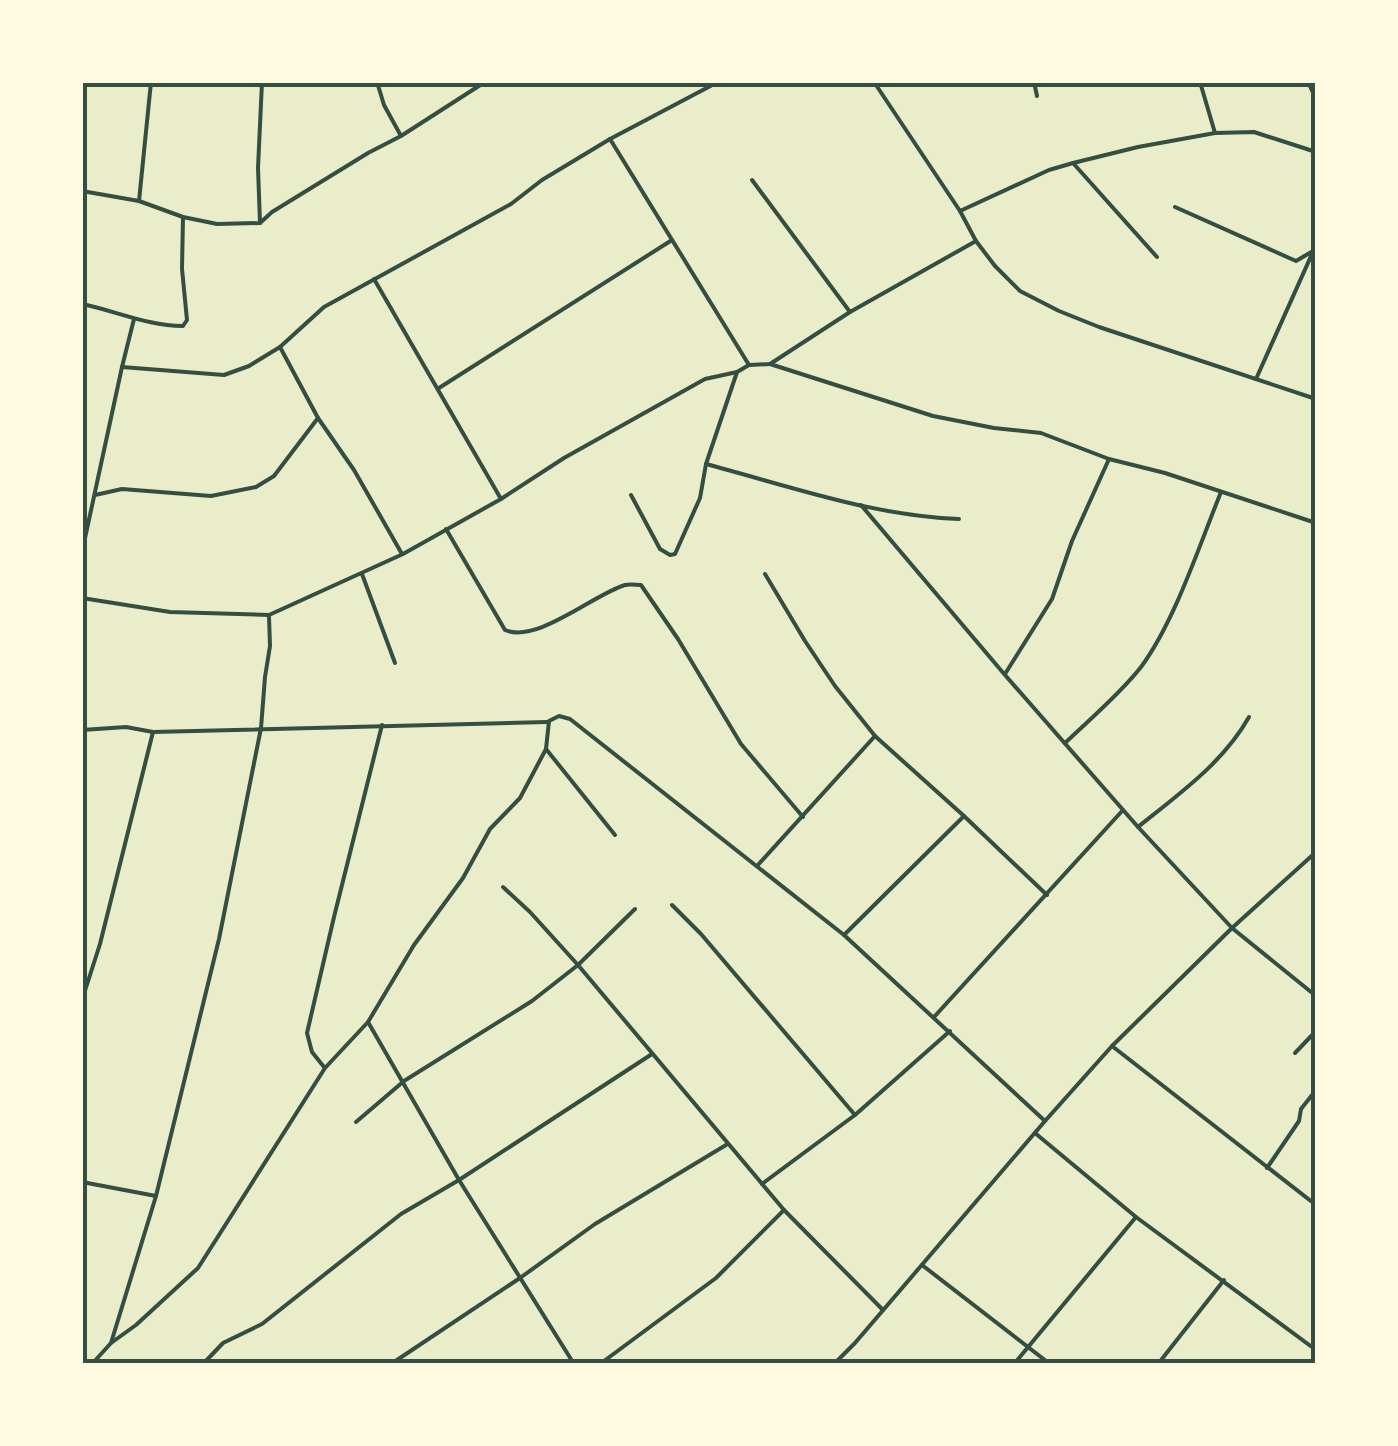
<svg xmlns="http://www.w3.org/2000/svg" width="1398" height="1446" font-family="Karla,sans-serif">
	<rect width="100%" height="100%" fill="#e9edc9"/>
	<g fill="none" stroke-linecap="round" stroke-linejoin="round">
		<!-- minor -->
		<g stroke="#344e41" stroke-width="4">
			<polyline points="377,82 384,105 401,136"/>
			<polyline points="874,82 960,211 976,241 995,266 1020,291 1059,311 1099,327 1316,399"/>
			<polyline points="1034,82 1037,96"/>
			<polyline points="1200,82 1215,133"/>
			<polyline points="1308,82 1316,99"/>
			<polyline points="610,139 749,365"/>
			<polyline points="1073,163 1157,257"/>
			<polyline points="752,180 850,312"/>
			<polyline points="82,191 139,201 183,217 217,224 260,223 272,212 368,153 401,136 485,82"/>
			<polyline points="139,201 151,82"/>
			<polyline points="1175,207 1296,261 1313,251 1316,251"/>
			<polyline points="960,211 1049,170 1073,163 1138,147 1215,133 1254,132 1316,152"/>
			<polyline points="260,223 258,168 262,82"/>
			<polyline points="374,279 501,499"/>
			<path d="M 82,304 C 116,311 148,326 183,326 L 187,320 L 182,269 L 183,217"/>
			<polyline points="280,347 318,418 354,470 402,554"/>
			<polyline points="770,364 933,416 994,428 1041,433 1109,459 1165,473 1316,523"/>
			<polyline points="122,367 224,375 249,366 280,347 324,307 511,204 542,180 610,139 718,82"/>
			<polyline points="1256,379 1316,245"/>
			<polyline points="439,388 672,240"/>
			<path d="M 706,464 C 789,486 873,516 959,519"/>
			<polyline points="95,495 122,489 211,496 256,487 274,476 318,418"/>
			<polyline points="631,495 660,549 670,555 675,554 700,498 706,464 737,372"/>
			<polyline points="861,505 1005,675 1138,827 1232,928 1316,996"/>
			<path d="M 446,529 L 505,630 C 537,644 594,594 625,585 C 629,584 637,585 641,585 L 678,639 L 741,744 L 803,817"/>
			<polyline points="82,552 122,367 134,319"/>
			<polyline points="362,574 395,663"/>
			<polyline points="765,574 805,641 835,686 875,736 964,816 1047,895"/>
			<polyline points="82,598 170,612 269,615 403,554 501,499 564,458 705,379 737,372 749,365 770,364 850,312 976,241"/>
			<polyline points="1005,674 1052,599 1072,541 1109,459"/>
			<polyline points="82,730 126,727 153,732 547,722"/>
			<path d="M 1065,743 C 1090,719 1119,695 1141,667 C 1175,621 1199,546 1221,492"/>
			<polyline points="546,749 615,835"/>
			<path d="M 1138,827 C 1179,794 1223,763 1249,717"/>
			<polyline points="757,866 875,736"/>
			<polyline points="503,887 530,912 578,965 784,1210 883,1310"/>
			<polyline points="672,905 701,934 855,1115"/>
			<polyline points="844,935 964,816"/>
			<polyline points="82,1000 100,944 153,732"/>
			<polyline points="934,1017 1123,810"/>
			<polyline points="368,1022 459,1180 574,1364"/>
			<polyline points="1112,1046 1316,1205"/>
			<polyline points="1295,1053 1316,1031"/>
			<polyline points="324,1067 312,1052 307,1033 334,917 382,725"/>
			<polyline points="356,1122 404,1081 532,1001 578,965 635,909"/>
			<polyline points="1035,1133 1136,1217 1316,1350"/>
			<polyline points="1267,1168 1299,1121 1301,1109 1316,1090"/>
			<polyline points="82,1182 156,1196"/>
			<polyline points="762,1184 855,1115 950,1031"/>
			<polyline points="922,1265 1050,1364"/>
			<polyline points="111,1343 156,1196 219,939 261,728 265,677 270,646 269,617"/>
			<polyline points="92,1364 111,1343 136,1325 198,1268 325,1068 368,1022 414,945 463,878 490,829 520,798 546,749 549,721 559,716 570,719 844,935 1045,1121"/>
			<polyline points="203,1364 223,1343 262,1324 401,1214 459,1180 652,1054"/>
			<polyline points="391,1364 520,1278 595,1224 726,1145"/>
			<polyline points="600,1364 716,1278 784,1210"/>
			<polyline points="834,1364 855,1343 1045,1121 1112,1046 1232,928 1316,852"/>
			<polyline points="1014,1364 1136,1217"/>
			<polyline points="1158,1364 1224,1280"/>
			<polyline points="1313,1364 1316,1361"/>
		</g>
	</g>
	<!-- border -->
	<rect width="1398" height="1446" fill="none" stroke="#fefae0" stroke-width="170"/>
	<rect x="85" y="85" width="1228" height="1276" fill="none" stroke="#344e41" stroke-width="4"/>
</svg>
